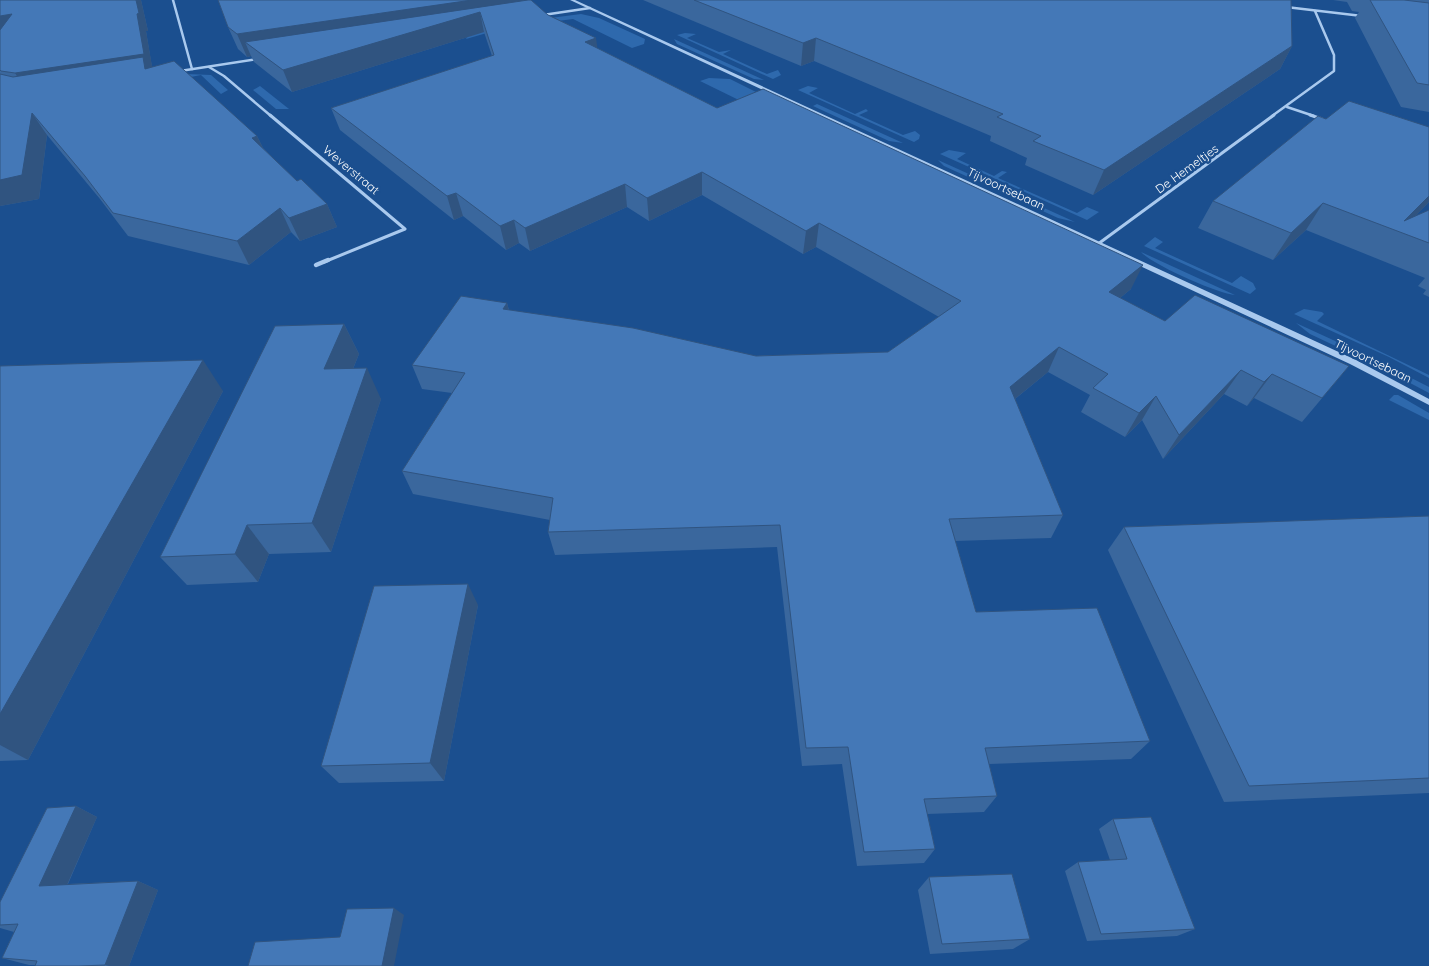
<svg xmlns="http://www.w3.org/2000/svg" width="1429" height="966" font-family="Quicksand,sans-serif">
	<rect width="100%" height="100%" fill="#1b4f8f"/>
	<!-- green -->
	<g fill="#2e69ad">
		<polygon points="581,14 599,18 645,39 644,44 632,48 573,19 504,28 466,39 473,28"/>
		<polygon points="685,33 696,34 687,38 719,52 731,50 723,54 767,74 778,70 781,75 773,79 677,35"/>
		<polygon points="674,39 764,80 754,79 677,44"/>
		<polygon points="186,74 211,75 228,90 221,94 201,75 155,84"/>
		<polygon points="709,78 730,79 762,95 751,106 700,81"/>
		<polygon points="260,86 289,109 276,109 253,90"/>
		<polygon points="808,86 818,88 809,93 855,114 866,109 868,111 859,115 903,135 915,131 920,135 919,139 914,142 798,90"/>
		<polygon points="817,104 903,143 889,141 813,106"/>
		<polygon points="949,150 966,153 957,159 994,176 1002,171 1007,172 998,178 1077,213 1087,207 1099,212 1087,220 940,154"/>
		<polygon points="938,160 1075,222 1058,218 944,166"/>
		<polygon points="1155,237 1163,242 1155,248 1232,283 1241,276 1253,283 1256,289 1250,294 1144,246"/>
		<path d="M 1141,252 L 1235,295 C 1218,294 1153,265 1141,252 Z"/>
		<polygon points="1304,309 1322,312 1324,314 1317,321 1429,375 1429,378 1389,357 1294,314"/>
		<polygon points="1296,323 1370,357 1429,387 1429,393 1378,366 1310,334"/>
		<polygon points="1394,395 1398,395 1429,413 1429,420 1389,400"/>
	</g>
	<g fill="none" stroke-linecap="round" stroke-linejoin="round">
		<!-- minor-far2 -->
		<g stroke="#a9c9ee" stroke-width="2.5">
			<polyline points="173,0 192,69"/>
			<polyline points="1286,7 1362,16"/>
			<polyline points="543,15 590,8"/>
			<polyline points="209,67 224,76 271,116"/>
			<polyline points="180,71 258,59"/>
			<polyline points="1287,107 1314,116"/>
			<polyline points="1272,116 1334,71 1334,55 1315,11"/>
		</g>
		<!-- minor-far1 -->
		<g stroke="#a9c9ee" stroke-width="3">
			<polyline points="270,115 405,229 324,262"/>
			<polyline points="1310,115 1322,119"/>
			<polyline points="1098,244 1274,115"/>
		</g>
		<!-- minor -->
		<polyline stroke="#a9c9ee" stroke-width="4.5" points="316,265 328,260"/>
		<!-- tertiary -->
		<polygon fill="#a9c9ee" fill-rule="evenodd" points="570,0 575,0 1356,360 1429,399 1429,405 1350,364"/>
	</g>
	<!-- wall -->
	<g fill="#3a679d">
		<polygon points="0,0 141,0 148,31 146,31 152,67 257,136 263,148 297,181 327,204 337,227 300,241 291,232 249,265 128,236 100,199 47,135 39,199 0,206"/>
		<polygon points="218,0 548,15 597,48 717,108 1131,289 1120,298 1165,321 1349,366 1302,422 1254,398 1247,406 1224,394 1163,459 1142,420 1125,437 1081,412 1090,395 1048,372 1015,399 1063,515 1051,538 955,541 976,612 1150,741 1131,759 989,764 997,796 984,812 927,814 935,849 924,863 857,866 842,764 802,766 777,547 555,555 548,532 550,520 413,494 402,471 452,393 422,389 412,365 507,303 509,310 756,356 888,352 939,317 816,247 803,254 702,195 649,221 627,207 530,251 519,243 506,250 463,216 454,220 340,130 331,108 492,56 484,32 292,92 254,62 251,56 247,57 238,49 228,27"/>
		<polygon points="643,0 1291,0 1292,46 1280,69 1093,195 1025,165 1027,158 990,141 991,136 814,61 801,66"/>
		<polygon points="1333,0 1429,0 1429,112 1401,107 1355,18 1359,12 1352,11 1347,2"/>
		<polygon points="1213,201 1429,202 1414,217 1429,210 1429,297 1423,294 1426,290 1418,286 1425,278 1306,230 1273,260 1198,228"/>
		<polygon points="344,324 359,354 353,369 381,399 331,552 269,554 258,582 187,585 160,557"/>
		<polygon points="0,366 223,391 28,760 0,761"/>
		<polygon points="1429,516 1429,793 1224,802 1108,550 1124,527"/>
		<polygon points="478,605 444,781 339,783 321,766"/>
		<polygon points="76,806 97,817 68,884 138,881 158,890 129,966 35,966 35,965 29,965 2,958 14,932 0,928 0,902"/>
		<polygon points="1113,819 1195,929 1177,936 1087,941 1065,871 1078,862 1110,860 1099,829"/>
		<polygon points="929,877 1030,939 1013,949 930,954 918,890"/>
	</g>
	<!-- shaded-wall -->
	<g fill="#305480">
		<polygon points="136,0 141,0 148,31 146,31 153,72 27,92 15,73 137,14"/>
		<polygon points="472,0 526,0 480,12 484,32 292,92 283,70 245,42 251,56 247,57 237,34"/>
		<polygon points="12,14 0,35 0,16"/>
		<polygon points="596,38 599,59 585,42"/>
		<polygon points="816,38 814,61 801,66 803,43"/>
		<polygon points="1292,46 1280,69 1093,195 1104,170"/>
		<polygon points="32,113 47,135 39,199 0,206 0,180"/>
		<polygon points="257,136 268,158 252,138"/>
		<polygon points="702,172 702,195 649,221 647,198"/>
		<polygon points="625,184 627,207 530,251 525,228"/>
		<polygon points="456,193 463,216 454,220 447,196"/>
		<polygon points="1429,196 1429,202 1400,232 1404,221"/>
		<polygon points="1323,203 1306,230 1273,260 1291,233"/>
		<polygon points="327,204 337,227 300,241 289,218"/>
		<polygon points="280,208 291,232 249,265 237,241"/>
		<polygon points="514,220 519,243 506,250 500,226"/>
		<polygon points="819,223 816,247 803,254 806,231"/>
		<polygon points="1143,265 1131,289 1098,316 1109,292"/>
		<polygon points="507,303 513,327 503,309"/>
		<polygon points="344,324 359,354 340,400 324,369"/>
		<polygon points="1059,347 1048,372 1000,411 1010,387"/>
		<polygon points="203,360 223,391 28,760 0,745 0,714"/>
		<polygon points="367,368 381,399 331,552 312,523"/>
		<polygon points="1241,370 1224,394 1163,459 1179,435"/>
		<polygon points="1272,374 1254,398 1247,406 1264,382"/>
		<polygon points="1156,396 1142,420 1125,437 1139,413"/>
		<polygon points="247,525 269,554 258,582 235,554"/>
		<polygon points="468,584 478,605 444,781 430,763"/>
		<polygon points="76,806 97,817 63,894 39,886"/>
		<polygon points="138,881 158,890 129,966 109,966 105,965"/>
		<polygon points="394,908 404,915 394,966 382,966"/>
	</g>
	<!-- building -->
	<g fill="#4478b7" stroke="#305480">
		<polygon points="0,0 136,0 139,13 137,14 144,54 15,73 1,71 0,70 0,30 12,14 0,16"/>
		<polygon points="218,0 472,0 237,34 228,27"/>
		<polygon points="528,0 531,0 548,15 596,38 585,42 717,108 763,89 1143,265 1109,292 1165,321 1195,295 1349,366 1322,398 1272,374 1264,382 1241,370 1179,435 1156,396 1139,413 1093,388 1108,374 1059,347 1010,387 1063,515 949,519 976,612 1097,608 1150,741 985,748 997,796 924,799 935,849 864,852 848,747 806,748 780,525 548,532 553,498 402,471 465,373 412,365 461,296 507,303 503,309 633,328 756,356 888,352 961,301 819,223 806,231 702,172 647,198 625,184 525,228 514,220 500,226 456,193 447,196 331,108 494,55 480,12 283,70 245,42"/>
		<polygon points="694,0 1291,0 1292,46 1104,170 1033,141 1041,136 997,117 1003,114 816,38 803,43"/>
		<polygon points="1370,0 1404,0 1429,3 1429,85 1417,83"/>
		<polygon points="143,57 145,69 174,61 257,136 252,138 297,181 301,179 327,204 289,218 280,208 237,241 113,213 85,176 32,113 22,175 0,180 0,74 13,77"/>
		<polygon points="1349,101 1429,127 1429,196 1404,221 1429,210 1429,243 1323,203 1291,233 1213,201 1318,116 1326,119"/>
		<polygon points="344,324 324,369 367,368 312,523 247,525 235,554 160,557 275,326"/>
		<polygon points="203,360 0,714 0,366"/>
		<polygon points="1429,516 1429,778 1249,786 1124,527"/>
		<polygon points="468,584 430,763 321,766 374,586"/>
		<polygon points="76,806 39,886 138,881 105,965 79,966 35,966 37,961 2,958 18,924 0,925 0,902 47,808"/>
		<polygon points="1151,817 1195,929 1101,934 1078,862 1127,859 1113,819"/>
		<polygon points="1012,874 1030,939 942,944 929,877"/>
		<polygon points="394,908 382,966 248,966 255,942 340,937 347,909"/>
	</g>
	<g text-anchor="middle" stroke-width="5" stroke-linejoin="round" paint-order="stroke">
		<!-- far-street labels -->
		<g font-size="12" fill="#fff" stroke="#1b4f8f">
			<text transform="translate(1187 169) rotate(-36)" y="4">De Hemeltjes</text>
			<text transform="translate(351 170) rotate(40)" y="4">Weverstraat</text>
			<text transform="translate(1006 189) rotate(25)" y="4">Tijvoortsebaan</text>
			<text transform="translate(1373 361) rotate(26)" y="4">Tijvoortsebaan</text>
		</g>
	</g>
</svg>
